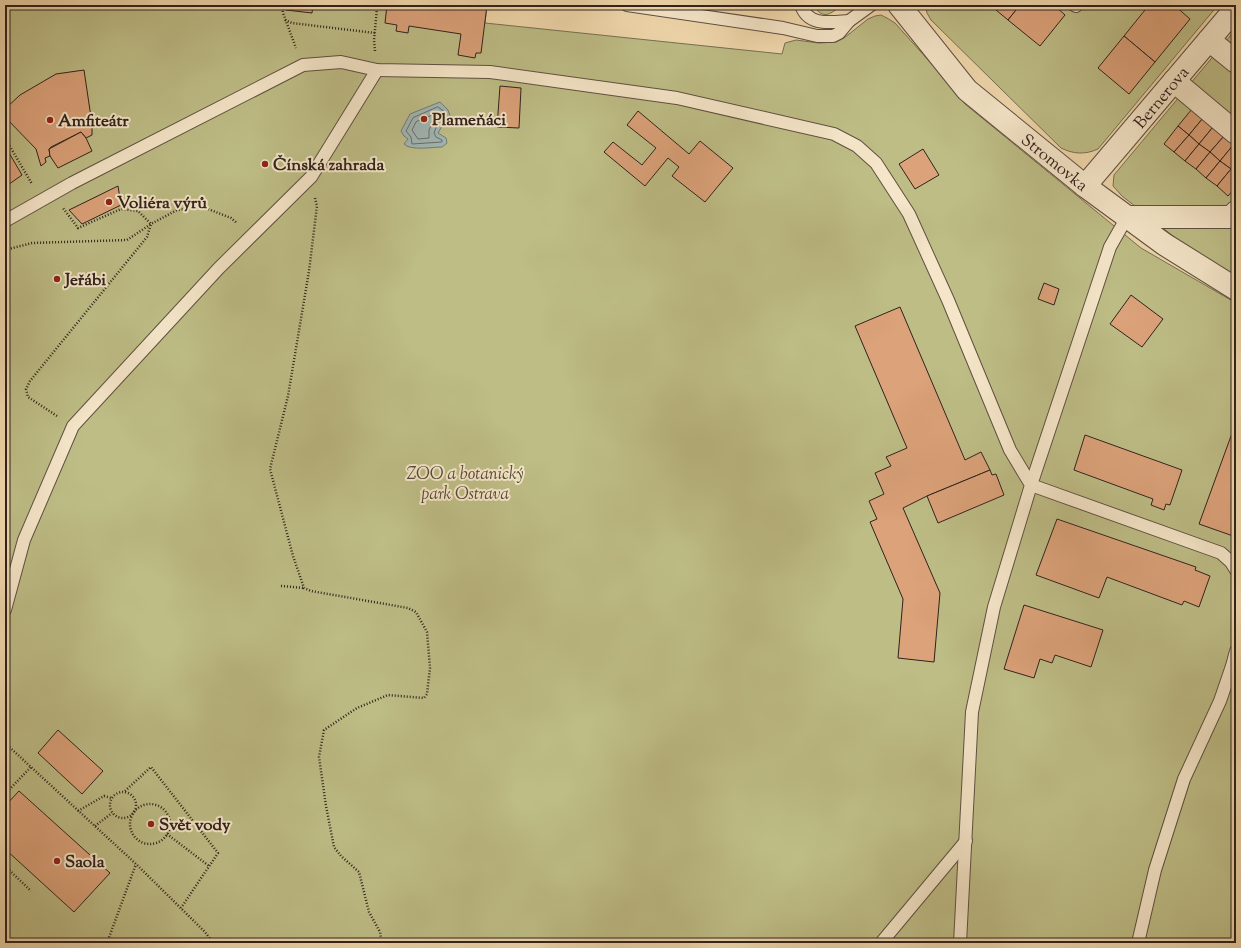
<svg xmlns="http://www.w3.org/2000/svg" width="1241" height="948" font-family="'Sorts Mill Goudy',serif">
	<rect width="100%" height="100%" fill="#f0d8ac"/>
	<filter id="stains"><feTurbulence type="fractalNoise" baseFrequency=".005" numOctaves="4"/><feColorMatrix values="0 0 0 0 .2 0 0 0 0 .09 0 0 0 0 .02 0 0 0 .5 -.17"/></filter>
	<radialGradient id="worn" r=".72"><stop offset=".6" stop-color="#630" stop-opacity="0"/><stop offset="1" stop-color="#630" stop-opacity=".3"/></radialGradient>
	<!-- green -->
	<g fill="#bebd86" stroke="#767052">
		<polygon points="5,5 96,5 129,8 130,5 275,5 275,7 286,7 286,5 487,5 485,23 782,54 785,43 796,40 819,43 836,42 844,38 868,19 875,16 881,15 887,18 895,23 937,70 965,104 1141,248 1236,303 1236,943 5,943"/>
		<path d="M 813,5 L 842,5 C 830,14 824,21 813,5 Z"/>
		<path d="M 929,5 L 1218,5 L 1098,149 C 1085,155 1073,154 1061,148 L 931,20 L 927,13 L 926,8 Z"/>
		<polygon points="1236,29 1236,278 1191,250 1122,196 1113,186 1114,175"/>
	</g>
	<!-- water -->
	<path fill="#a0b7b5" stroke="#737b78" d="M 440,102 L 448,110 L 450,116 L 443,122 L 441,128 L 438,133 L 446,138 L 447,143 L 442,147 C 433,147 410,151 404,144 L 408,139 L 404,136 L 401,131 L 410,114 Z"/>
	<g fill="none" stroke-linecap="round" stroke-linejoin="round">
		<!-- shore -->
		<g stroke="#686c69" stroke-width="1">
			<polygon points="438,107 445,112 445,114 439,120 434,133 436,137 442,140 442,142 412,144 411,137 406,131 413,118"/>
			<polygon points="433,115 435,117 429,130 429,138 418,139 412,130 416,122"/>
		</g>
	</g>
	<!-- building -->
	<g fill="#dca27a" stroke="#2f221d">
		<polygon points="286,5 313,5 312,13 286,10"/>
		<polygon points="356,5 387,5 386,9"/>
		<polygon points="387,5 487,5 481,53 476,53 475,58 458,55 461,34 409,26 408,33 396,31 397,25 385,23"/>
		<polygon points="990,5 1020,5 1008,20"/>
		<polygon points="1020,5 1054,5 1065,15 1040,46 1008,20"/>
		<polygon points="1149,5 1174,5 1190,19 1155,62 1124,36"/>
		<polygon points="1124,36 1155,62 1129,94 1098,68"/>
		<polygon points="84,70 92,124 92,135 86,138 81,132 51,147 49,149 50,156 45,158 46,162 41,166 36,149 5,117 5,109 20,95 56,74"/>
		<polygon points="500,86 521,88 519,128 497,127"/>
		<polygon points="1192,109 1203,118 1189,135 1178,126"/>
		<polygon points="638,111 689,154 700,141 733,168 705,202 672,176 679,167 668,158 645,186 604,152 613,142 642,165 656,148 627,125"/>
		<polygon points="1203,118 1213,127 1199,144 1189,135"/>
		<polygon points="1178,126 1189,135 1174,152 1164,144"/>
		<polygon points="1213,127 1224,136 1210,152 1199,144"/>
		<polygon points="81,132 86,138 92,151 58,168 50,156 49,149"/>
		<polygon points="1189,135 1199,144 1185,161 1174,152"/>
		<polygon points="1224,136 1234,144 1220,161 1210,152"/>
		<polygon points="1199,144 1210,152 1196,169 1185,161"/>
		<polygon points="1234,144 1236,146 1236,163 1231,169 1220,161"/>
		<polygon points="5,146 22,175 5,187"/>
		<polygon points="923,149 939,175 915,189 899,164"/>
		<polygon points="1210,152 1220,161 1206,178 1196,169"/>
		<polygon points="1220,161 1231,169 1217,186 1206,178"/>
		<polygon points="1236,163 1236,174 1231,169"/>
		<polygon points="1231,169 1236,174 1236,187 1228,196 1217,186"/>
		<polygon points="118,186 121,205 82,224 69,210"/>
		<polygon points="1044,283 1059,289 1054,305 1038,299"/>
		<polygon points="1131,295 1163,319 1142,347 1110,324"/>
		<polygon points="900,307 965,460 981,452 990,470 927,496 903,508 940,593 934,662 898,658 903,599 870,522 877,519 869,501 884,494 875,473 891,466 886,457 907,448 855,326"/>
		<polygon points="1235,425 1236,426 1236,537 1199,524"/>
		<polygon points="1085,435 1182,470 1170,505 1166,504 1164,510 1151,505 1153,499 1074,470"/>
		<polygon points="990,470 992,475 996,474 1004,495 938,523 927,496"/>
		<polygon points="1057,519 1196,567 1195,570 1210,576 1199,607 1184,601 1182,605 1107,577 1099,598 1036,575"/>
		<polygon points="1024,605 1103,630 1091,667 1055,655 1052,663 1040,659 1034,678 1004,669"/>
		<polygon points="58,730 103,771 82,794 38,753"/>
		<polygon points="19,791 110,873 74,912 5,849 5,806"/>
	</g>
	<g fill="none" stroke-linecap="round" stroke-linejoin="round">
		<!-- service casing -->
		<g stroke="#5f5041" stroke-width="14">
			<g id="service">
				<polyline points="627,5 783,28 817,36 833,36 839,33 849,21 871,5"/>
				<path d="M 801,5 C 808,27 831,22 849,21"/>
				<polyline points="1074,5 1076,6"/>
				<polyline points="1127,217 1110,247 1031,485 1221,553 1231,562 1236,570"/>
				<polyline points="5,221 72,183 303,65 341,62 377,70 490,72 677,98 834,134 857,146 876,163 909,214 948,300 1010,450 1031,485 994,607 972,712 960,943"/>
				<polyline points="5,610 24,540 73,426 219,268 311,177 377,70"/>
				<polyline points="881,943 966,841"/>
				<polyline points="1138,943 1155,870 1184,779 1220,701 1232,666 1236,651"/>
			</g>
		</g>
		<!-- minor casing -->
		<g stroke="#5f5041" stroke-width="24">
			<g id="minor">
				<polyline points="899,5 967,90 1085,186 1164,244 1236,289"/>
				<polyline points="1209,40 1236,62"/>
				<polyline points="1174,81 1236,133"/>
				<polyline points="1085,186 1236,8"/>
				<polyline points="1127,217 1231,217 1236,212"/>
			</g>
		</g>
		<!-- path -->
		<g stroke="#2f221d" stroke-width="2.5" stroke-dasharray="1 2" stroke-linecap="butt">
			<polyline points="282,5 283,13 296,48"/>
			<polyline points="285,20 292,23 375,33"/>
			<polyline points="375,51 374,40 377,8"/>
			<polyline points="5,138 32,184"/>
			<polyline points="315,198 317,206 309,271 288,396 270,469 293,556 304,588 311,591 408,608 416,612 427,632 430,668 427,694 424,698 388,695 357,708 324,730 319,757 326,806 334,847 341,856 359,872 369,912 380,932 382,943"/>
			<polyline points="5,250 32,243 127,240 151,224 177,210 203,207 231,218 237,223"/>
			<polyline points="57,416 28,397 26,389 30,381 147,237 151,224 138,211 121,209 78,228 63,208"/>
			<polyline points="281,586 304,588"/>
			<polyline points="5,743 136,864 205,932 213,943"/>
			<polyline points="125,791 151,767 218,853 181,908"/>
			<circle cx="123" cy="805" r="13"/>
			<polyline points="5,794 31,767"/>
			<circle cx="150" cy="824" r="20"/>
			<polyline points="78,811 104,796 111,798"/>
			<polyline points="95,826 112,813"/>
			<polyline points="167,834 209,866"/>
			<polyline points="5,866 31,891"/>
			<polyline points="107,943 136,864"/>
		</g>
		<!-- service -->
		<use href="#service" stroke="#f5e6c9" stroke-width="12"/>
		<!-- minor -->
		<use href="#minor" stroke="#f5e6c9" stroke-width="22"/>
	</g>
	<!-- markers -->
	<g fill="#8f2418" stroke="#f5e6c9" stroke-width="1.5">
		<circle cx="424" cy="119" r="4"/>
		<circle cx="50" cy="120" r="4"/>
		<circle cx="265" cy="164" r="4"/>
		<circle cx="109" cy="202" r="4"/>
		<circle cx="57" cy="279" r="4"/>
		<circle cx="151" cy="824" r="4"/>
		<circle cx="57" cy="861" r="4"/>
	</g>
	<g text-anchor="middle" stroke-width="4" stroke-linejoin="round" paint-order="stroke">
		<!-- street labels -->
		<g font-size="17" fill="#2f221d" stroke="#f5e6c9">
			<text transform="translate(1161 97) rotate(-50)" y="6">Bernerova</text>
			<text transform="translate(1055 162) rotate(39)" y="6">Stromovka</text>
		</g>
		<!-- poi labels -->
		<g font-size="17" font-weight="bold" fill="#2f221d" stroke="#f5e6c9" text-anchor="start">
			<text x="432" y="125">Plameňáci</text>
			<text x="58" y="126">Amfiteátr</text>
			<text x="273" y="170">Čínská zahrada</text>
			<text x="117" y="208">Voliéra výrů</text>
			<text x="65" y="285">Jeřábi</text>
			<text x="159" y="830">Svět vody</text>
			<text x="65" y="867">Saola</text>
		</g>
		<!-- park labels -->
		<g font-size="17" font-style="italic" fill="#534937" stroke="#f5e6c9">
			<text x="465" y="479">ZOO a botanický<tspan x="465" dy="20">park Ostrava</tspan></text>
		</g>
	</g>
	<!-- margin -->
	<rect width="1241" height="948" fill="none" stroke="#f0d8ac" stroke-width="20"/>
	<rect x="6" y="6" width="1229" height="936" fill="none" stroke="#2f221d" stroke-width="2"/>
	<rect x="10" y="10" width="1221" height="928" fill="none" stroke="#2f221d"/>
	<rect width="100%" height="100%" filter="url(#stains)"/>
	<rect width="100%" height="100%" fill="url(#worn)"/>
</svg>
